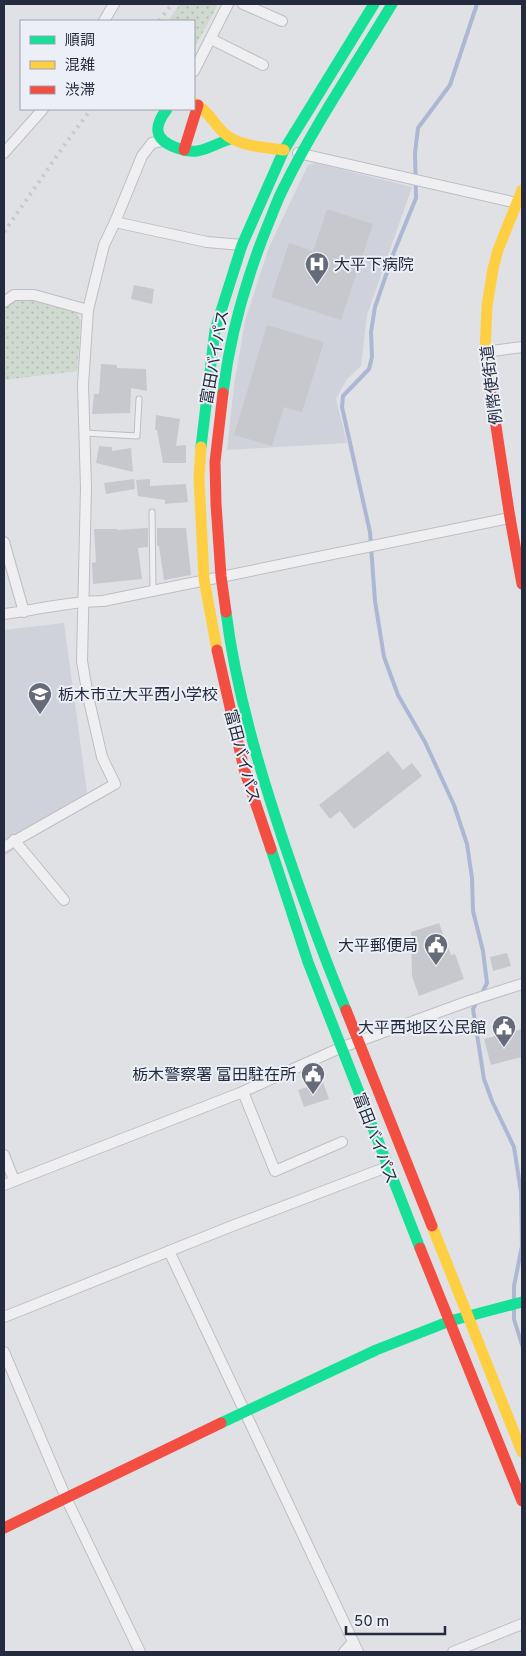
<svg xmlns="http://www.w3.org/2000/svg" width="526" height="1656" font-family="Overpass,'Noto Sans JP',sans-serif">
	<defs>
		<pattern id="park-dots" width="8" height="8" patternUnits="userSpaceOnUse" patternTransform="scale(1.25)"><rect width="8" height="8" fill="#ced9cf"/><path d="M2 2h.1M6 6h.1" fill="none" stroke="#b1bab3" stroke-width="1.8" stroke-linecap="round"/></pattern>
	</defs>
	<rect width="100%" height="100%" fill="#e0e1e5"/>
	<!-- built -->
	<g fill="#d0d2db">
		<polygon points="316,163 412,187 367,315 361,366 347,379 336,399 347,443 227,450 234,385 245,321 269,247 308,165"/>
		<polygon points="64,623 88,799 4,856 4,630"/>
	</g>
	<!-- park -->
	<g fill="url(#park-dots)">
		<polygon points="180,4 218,4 194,49 194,21 168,21"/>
		<polygon points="33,298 75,310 81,321 77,371 4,380 4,306 15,299"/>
	</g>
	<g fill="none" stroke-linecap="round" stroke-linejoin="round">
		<!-- stream -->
		<g stroke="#acb8d3" stroke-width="4">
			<polyline points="477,4 450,85 418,128 415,153 416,198 394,252 375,307 371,332 372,357 369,369 343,396 342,407 370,532 375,601 384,657 398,695 425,742 454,805 467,844 472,878 473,911 483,951 487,983 481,995"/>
			<polyline points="477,1001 473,1009 484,1079 492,1101 514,1147 521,1192 522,1246 514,1286 514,1302"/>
			<polyline points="514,1309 514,1319 522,1345"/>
		</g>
	</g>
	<!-- building -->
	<g fill="#c7c8cd">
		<polygon points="327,209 373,224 341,320 271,297 289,243 313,251"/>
		<polygon points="134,285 154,289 152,304 131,299"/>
		<polygon points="267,325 324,342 302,412 284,407 272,446 234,435"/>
		<polygon points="101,364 117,365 117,368 146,369 147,391 131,388 130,413 92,414 94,394 99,394"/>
		<polygon points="156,415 180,419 176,446 186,445 186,463 163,463 157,430 155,430"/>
		<polygon points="99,446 112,447 112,451 131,448 133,472 96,463"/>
		<polygon points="134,479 135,489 106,494 104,483"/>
		<polygon points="150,479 150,486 186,484 188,502 165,504 165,500 138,496 136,480"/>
		<polygon points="146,528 148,528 148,547 138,548 142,579 93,584 92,563 96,562 94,529 117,529 117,530"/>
		<polygon points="157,528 186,528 191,575 164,580 159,546 157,546"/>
		<polygon points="388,751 403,770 412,763 422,776 354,829 340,811 330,819 319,805"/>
		<polygon points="439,923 451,955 455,954 464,979 419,996 412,976 411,932"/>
		<polygon points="507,953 511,966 493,971 490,957"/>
		<polygon points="522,1029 522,1057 491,1065 484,1039"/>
		<polygon points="323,1082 329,1099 304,1107 298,1090"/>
	</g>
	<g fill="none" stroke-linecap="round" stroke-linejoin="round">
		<!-- lane casing -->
		<g stroke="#bdbec3" stroke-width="7">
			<g id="lane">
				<polyline points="85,433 137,436 139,399"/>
				<polyline points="152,512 153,590"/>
			</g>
		</g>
		<!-- street casing -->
		<g stroke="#bdbec3" stroke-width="12">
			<g id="street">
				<polyline points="243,4 282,21"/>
				<polyline points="104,21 114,4"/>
				<polyline points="211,39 263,65"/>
				<polyline points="194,71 228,4"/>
				<polyline points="4,153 43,109"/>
				<polyline points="298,153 517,203"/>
				<polyline points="115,222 207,242 242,245"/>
				<polyline points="4,302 14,295 34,295 88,310"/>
				<polyline points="485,352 522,347"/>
				<polyline points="4,542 24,612"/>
				<path d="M 4,614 C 37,610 70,601 103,601 L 510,518"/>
				<polyline points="14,840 64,900"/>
				<polyline points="4,847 115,784 102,757 88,696 82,661 86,488 83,385 88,310 104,245 115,222 142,156 152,143 162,141"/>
				<polyline points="243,1092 275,1171 342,1142"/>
				<polyline points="4,1155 14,1180"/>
				<polyline points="4,1185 240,1093 340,1048 469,1001 522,984"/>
				<polyline points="169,1251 358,1652"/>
				<polyline points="4,1317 232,1226 387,1167"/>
				<polyline points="4,1352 66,1498 140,1652"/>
				<polyline points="344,1652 353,1642"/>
				<polyline points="453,1652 522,1624"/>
			</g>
		</g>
		<!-- lane -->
		<use href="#lane" stroke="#efeff2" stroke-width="5"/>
		<!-- street -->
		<use href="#street" stroke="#efeff2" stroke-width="10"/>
		<!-- fast -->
		<g stroke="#16e098" stroke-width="11">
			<path d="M 167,109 C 153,127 154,140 177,148 C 183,150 190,152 197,151 C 209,149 219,142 231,139"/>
			<path d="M 223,393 C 230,334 247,276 269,222 C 274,210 278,198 284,187 C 315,124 356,64 392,4"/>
			<polyline points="201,447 215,330 242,245 284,150 374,4"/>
			<path d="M 226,612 C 236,691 259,768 284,843 C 303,899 323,955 346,1010"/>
			<polyline points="271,849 308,962 420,1248"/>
			<polyline points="221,1423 376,1350 450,1321 522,1302"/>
		</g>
		<!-- slow -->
		<g stroke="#ffcf43" stroke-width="11">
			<path d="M 194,103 C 208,110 213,123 224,133 C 239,147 265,147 284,150"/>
			<polyline points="490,387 485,352 487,306 493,269 498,250 522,190"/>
			<polyline points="201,447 199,478 204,579 217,650"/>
			<polyline points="432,1226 522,1452"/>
		</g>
		<!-- jam -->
		<g stroke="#f24e42" stroke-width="11">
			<polyline points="184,150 198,105"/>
			<polyline points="490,387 510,518 522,584"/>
			<polyline points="223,393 215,462 216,504 221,576 226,612"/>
			<polyline points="217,650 244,769 271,849"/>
			<polyline points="346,1010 432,1226"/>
			<polyline points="420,1248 522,1501"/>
			<polyline points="4,1528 221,1423"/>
		</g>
		<!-- rail -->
		<g stroke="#c8c9cd" stroke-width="4" stroke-dasharray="2.5 5" stroke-linecap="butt">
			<polyline points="159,21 172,4"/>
			<polyline points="4,232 68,140 91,109"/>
		</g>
	</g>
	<!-- icons -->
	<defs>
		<g id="hospital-pin" transform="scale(1.25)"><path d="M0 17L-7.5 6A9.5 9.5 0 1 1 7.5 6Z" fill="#666b79" stroke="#eceff6"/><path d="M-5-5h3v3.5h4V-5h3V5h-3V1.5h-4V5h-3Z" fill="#fff"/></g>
		<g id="school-pin" transform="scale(1.25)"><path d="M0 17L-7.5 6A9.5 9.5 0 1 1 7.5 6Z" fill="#666b79" stroke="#eceff6"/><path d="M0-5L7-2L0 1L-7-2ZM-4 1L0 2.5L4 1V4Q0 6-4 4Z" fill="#fff"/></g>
		<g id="civic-pin" transform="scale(1.25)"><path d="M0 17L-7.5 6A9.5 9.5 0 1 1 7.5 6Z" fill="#666b79" stroke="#eceff6"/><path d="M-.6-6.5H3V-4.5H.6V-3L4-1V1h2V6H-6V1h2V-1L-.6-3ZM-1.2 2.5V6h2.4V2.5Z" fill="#fff"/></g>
	</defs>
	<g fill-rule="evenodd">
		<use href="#hospital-pin" x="317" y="264"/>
		<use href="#school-pin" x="40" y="694"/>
		<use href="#civic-pin" x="436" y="945"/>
		<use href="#civic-pin" x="504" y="1027"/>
		<use href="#civic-pin" x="313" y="1074"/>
	</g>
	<g text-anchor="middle" stroke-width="4" stroke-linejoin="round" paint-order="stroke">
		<!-- poi labels -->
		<g font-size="16" fill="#252b3f" stroke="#eceff6" text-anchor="end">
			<text x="334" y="270" text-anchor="start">大平下病院</text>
			<text x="58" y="700" text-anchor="start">栃木市立大平西小学校</text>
			<text x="418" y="951">大平郵便局</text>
			<text x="486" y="1033">大平西地区公民館</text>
			<text x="296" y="1080">栃木警察署 富田駐在所</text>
		</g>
		<!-- street labels -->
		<g font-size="16" fill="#252b3f" stroke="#eceff6">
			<text transform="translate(214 357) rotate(-80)" y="6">富田バイパス</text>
			<text transform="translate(491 385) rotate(-97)" y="6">例幣使街道</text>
			<text transform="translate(243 756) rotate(75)" y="6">富田バイパス</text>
			<text transform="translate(376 1138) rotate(69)" y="6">富田バイパス</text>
		</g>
	</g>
	<!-- border -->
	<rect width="526" height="1656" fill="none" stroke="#252b3f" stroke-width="10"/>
	<!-- legend -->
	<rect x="20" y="20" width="175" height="90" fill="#eceff6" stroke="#9ca1ad"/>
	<rect x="30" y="36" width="25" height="8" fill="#16e098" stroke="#9ca1ad"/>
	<text x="65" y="45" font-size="15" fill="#252b3f">順調</text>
	<rect x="30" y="61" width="25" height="8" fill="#ffcf43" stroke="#9ca1ad"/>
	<text x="65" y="70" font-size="15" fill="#252b3f">混雑</text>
	<rect x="30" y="86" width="25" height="8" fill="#f24e42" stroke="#9ca1ad"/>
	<text x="65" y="95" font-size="15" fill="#252b3f">渋滞</text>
	<!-- scale -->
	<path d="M346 1626v8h99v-8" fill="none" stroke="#252b3f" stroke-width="2.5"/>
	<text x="354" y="1626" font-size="15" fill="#252b3f" stroke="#eceff6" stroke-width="4" paint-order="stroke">50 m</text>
</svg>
